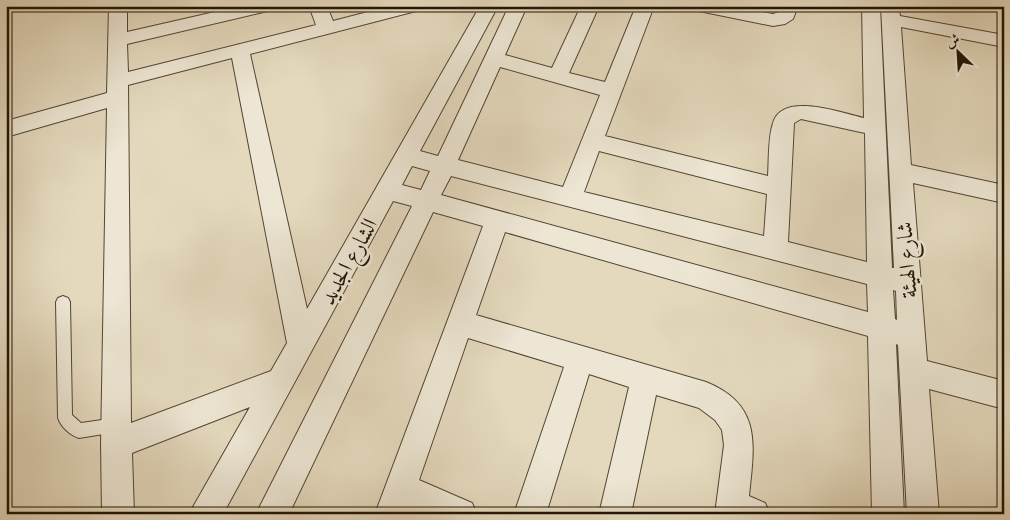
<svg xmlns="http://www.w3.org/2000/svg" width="1010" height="520" font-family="'EB Garamond',Amiri,serif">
	<rect width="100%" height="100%" fill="#e4d9bd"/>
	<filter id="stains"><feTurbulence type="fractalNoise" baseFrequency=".004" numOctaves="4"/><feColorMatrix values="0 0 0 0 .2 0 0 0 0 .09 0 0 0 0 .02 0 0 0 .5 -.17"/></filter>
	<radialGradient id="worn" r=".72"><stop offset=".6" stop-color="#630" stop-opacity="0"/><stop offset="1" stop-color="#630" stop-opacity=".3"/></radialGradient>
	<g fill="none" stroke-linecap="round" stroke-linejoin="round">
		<!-- service casing -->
		<g stroke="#524533" stroke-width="2">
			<path id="service" d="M 63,296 L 68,298 L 70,302 L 72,415 L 81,423 L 116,418 L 121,420 L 123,425 L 121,430 L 116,432 L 79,438 C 70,435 61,427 58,418 L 56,302 L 58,298 Z"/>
		</g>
		<!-- minor casing -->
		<g stroke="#524533" stroke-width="2">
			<g id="minor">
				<path d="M 109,6 L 127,6 L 127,32 L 241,6 L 275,6 L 272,10 L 127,44 L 128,72 L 316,25 L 309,6 L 327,6 L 333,21 L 391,6 L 423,6 L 420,10 L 250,54 L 307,309 L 480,6 L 498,6 L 420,151 L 438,156 L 509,6 L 527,6 L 505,55 L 552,68 L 581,6 L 599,6 L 569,73 L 605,82 L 636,6 L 654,6 L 605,136 L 768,176 C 769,161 768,137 773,123 C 782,91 842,113 864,118 L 862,6 L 880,6 L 892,268 L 894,268 L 881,6 L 899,6 L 900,16 L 1004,35 L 1004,47 L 901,27 L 911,165 L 1004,185 L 1004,203 L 913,183 L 927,361 L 1004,381 L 1004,409 L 929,389 L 939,514 L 907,514 L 898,345 L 896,344 L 904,514 L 872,514 L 868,336 L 505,232 L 476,315 L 706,382 C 763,405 754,446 749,496 L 765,503 L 770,514 L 715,514 L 724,445 L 722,430 L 715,420 L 699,408 L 656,395 L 631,514 L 599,514 L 629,387 L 589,374 L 546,514 L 514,514 L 564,367 L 468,338 L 419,480 L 472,503 L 477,514 L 423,514 L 409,508 L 407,514 L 375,514 L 483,226 L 433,212 L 289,514 L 256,514 L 412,206 L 393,201 L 223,514 L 189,514 L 250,407 L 132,453 L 134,514 L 102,514 L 101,444 L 107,108 L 6,137 L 6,121 L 107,93 ZM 232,58 L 287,343 L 271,371 L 131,423 L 128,85 ZM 500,67 L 600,95 L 563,187 L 458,160 ZM 801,119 L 865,133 L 867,262 L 788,242 L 794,123 ZM 599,151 L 767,194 L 764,236 L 584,192 ZM 412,166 L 430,171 L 421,190 L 402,185 ZM 451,176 L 867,284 L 868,312 L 441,195 ZM 893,290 L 896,291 L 897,320 L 895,319 Z"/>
				<polygon points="690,6 730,6 773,14 779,12 780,6 798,6 793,19 785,24 773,26 699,11 693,10"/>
			</g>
		</g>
		<!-- service -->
		<use href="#service" fill="#ede6d4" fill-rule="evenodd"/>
		<!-- minor -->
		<use href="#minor" fill="#ede6d4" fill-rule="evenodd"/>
	</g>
	<g text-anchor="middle" stroke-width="5" stroke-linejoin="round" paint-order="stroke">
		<!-- street labels -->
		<g font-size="22" fill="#211405" stroke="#ede6d4">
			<text transform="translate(906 260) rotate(-94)" y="8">شارع الهيئة</text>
			<text transform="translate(348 261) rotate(-61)" y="8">الشارع الجديد</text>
		</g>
	</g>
	<!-- margin -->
	<rect width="1010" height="520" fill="none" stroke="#e4d9bd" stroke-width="25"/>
	<rect x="8" y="8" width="995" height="505" fill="none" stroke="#211405" stroke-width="2.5"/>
	<rect x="12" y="12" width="985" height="495" fill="none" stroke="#211405"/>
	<!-- north arrow -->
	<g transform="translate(958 52) rotate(335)" stroke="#ede6d4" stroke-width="4" paint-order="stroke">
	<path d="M0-4L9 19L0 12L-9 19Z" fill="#211405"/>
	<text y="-8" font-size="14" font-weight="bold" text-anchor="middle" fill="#211405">ش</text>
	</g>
	<rect width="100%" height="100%" filter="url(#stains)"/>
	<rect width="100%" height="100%" fill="url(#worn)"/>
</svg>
